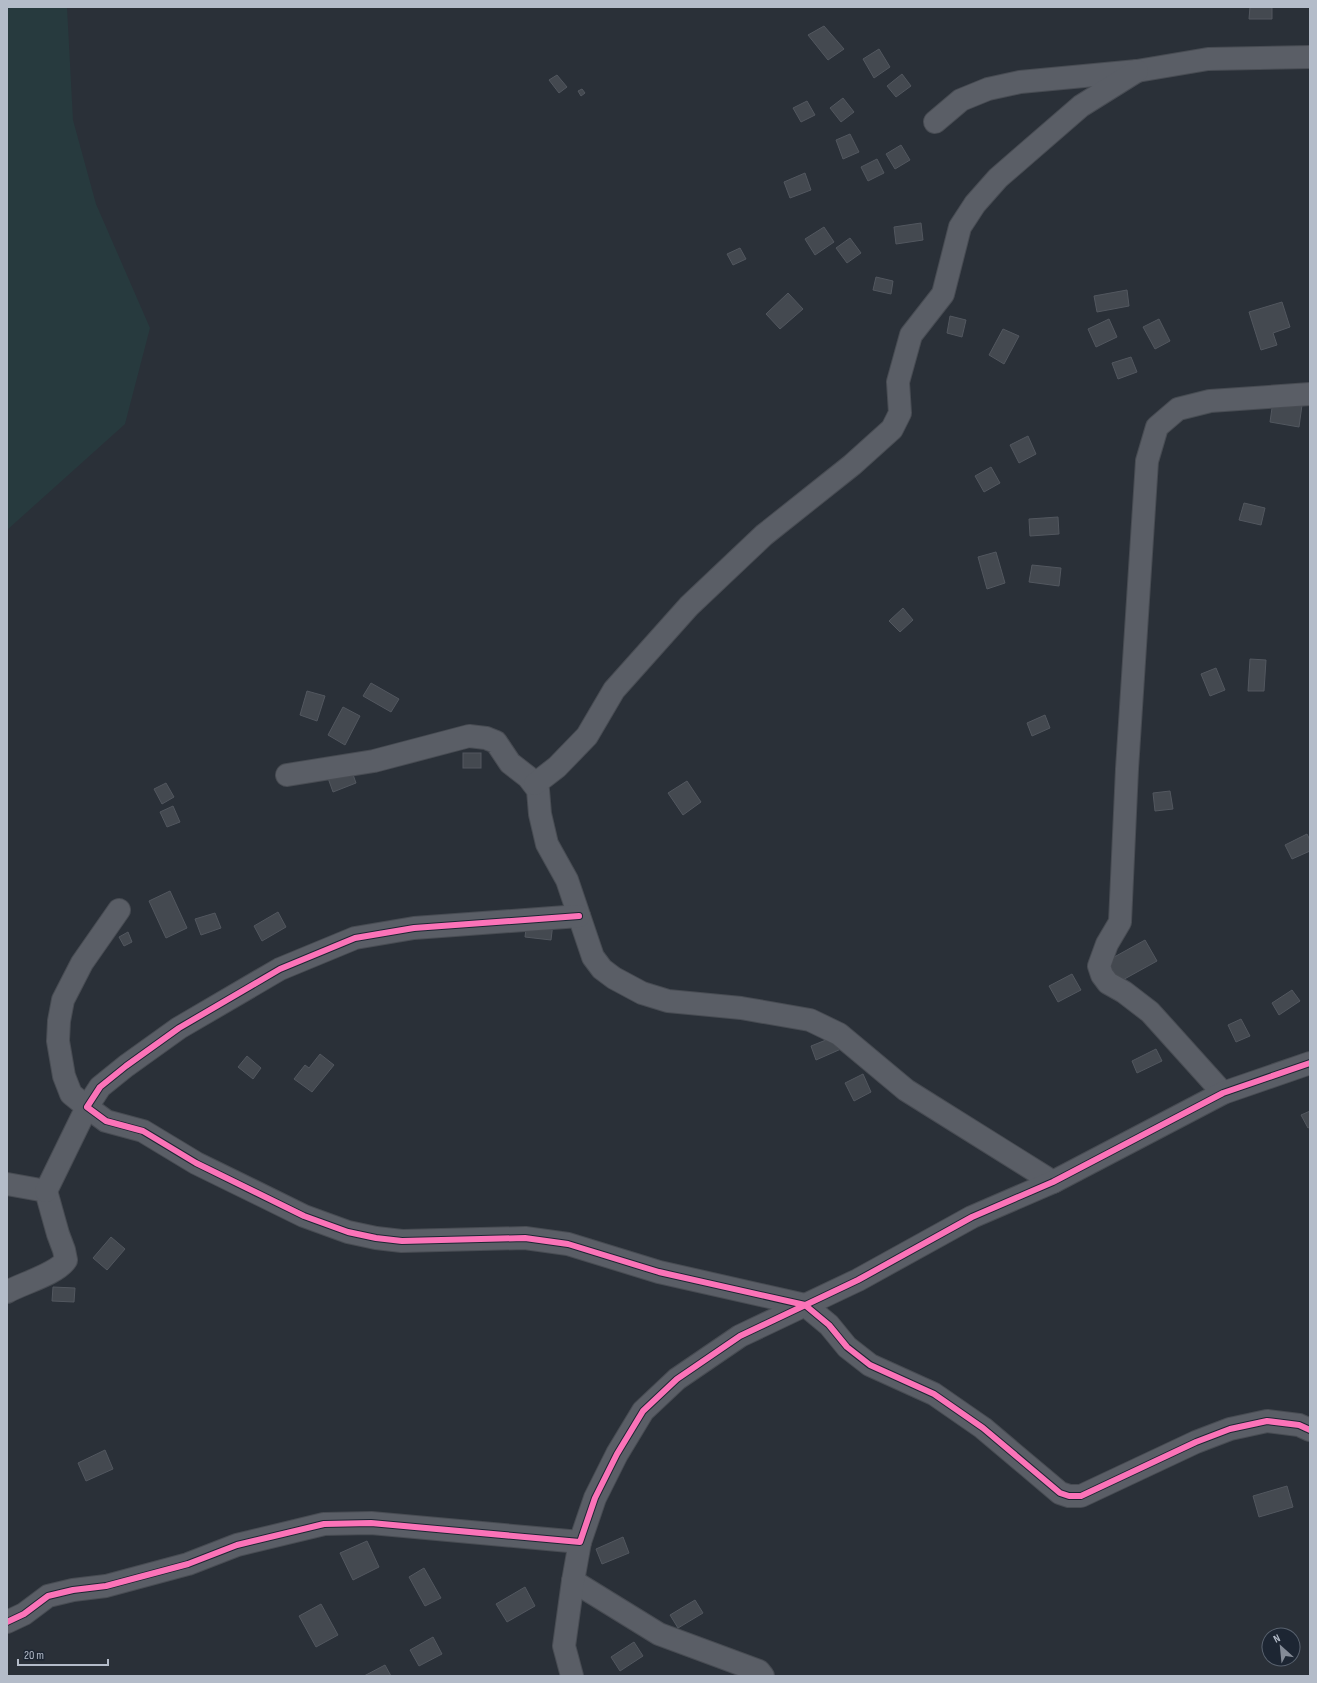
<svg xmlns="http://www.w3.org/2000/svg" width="1317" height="1683" font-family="'Sofia Sans Condensed',sans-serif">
	<rect width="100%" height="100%" fill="#2a3038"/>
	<!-- green -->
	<polygon fill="#273a3e" points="7,7 67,7 73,120 96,204 150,328 125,424 7,530"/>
	<!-- building -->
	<g fill="#444950" stroke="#52575f">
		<polygon points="1250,7 1272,7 1272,19 1249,19"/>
		<polygon points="824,26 844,49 828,60 808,35"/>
		<polygon points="879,49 890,67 874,78 863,59"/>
		<polygon points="902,74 911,86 896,97 887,86"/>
		<polygon points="557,75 567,87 559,93 549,80"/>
		<polygon points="582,89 585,93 581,96 578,91"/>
		<polygon points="843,98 854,112 841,122 830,108"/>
		<polygon points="807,101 815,115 801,122 793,108"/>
		<polygon points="850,134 859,152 843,159 836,140"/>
		<polygon points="901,145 910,160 895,169 886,154"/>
		<polygon points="877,159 884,173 868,181 861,167"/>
		<polygon points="805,173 811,190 790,198 784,182"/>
		<polygon points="921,223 923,240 896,244 894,227"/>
		<polygon points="824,227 834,242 815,255 805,239"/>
		<polygon points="850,238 861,253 847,263 836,248"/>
		<polygon points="740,248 746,259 733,265 727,254"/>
		<polygon points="876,277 893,281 891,294 873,290"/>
		<polygon points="1127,290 1129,306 1097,312 1094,296"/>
		<polygon points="788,293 803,309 780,329 766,314"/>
		<polygon points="1282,302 1290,327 1273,333 1277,345 1261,350 1249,312"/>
		<polygon points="950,316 966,320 962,337 947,333"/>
		<polygon points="1109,319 1117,337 1096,347 1088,329"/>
		<polygon points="1159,319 1170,341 1155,349 1143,327"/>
		<polygon points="1003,329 1019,336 1004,364 989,355"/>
		<polygon points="1131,357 1137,372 1118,379 1112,363"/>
		<polygon points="1273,401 1302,405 1299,427 1270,422"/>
		<polygon points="1028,436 1036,454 1019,463 1010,445"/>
		<polygon points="991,467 1000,483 984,492 975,476"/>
		<polygon points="1244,503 1265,508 1261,525 1239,520"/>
		<polygon points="1058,517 1059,534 1030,536 1029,519"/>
		<polygon points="996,552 1005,583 987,589 978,557"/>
		<polygon points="1032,565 1061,568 1059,586 1029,582"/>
		<polygon points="903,608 913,620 900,632 889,621"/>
		<polygon points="1250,659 1266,660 1264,691 1248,691"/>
		<polygon points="1216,668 1225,690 1210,696 1201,674"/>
		<polygon points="371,683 399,699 391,712 363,696"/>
		<polygon points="307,691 325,696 317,721 300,715"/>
		<polygon points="343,707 360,716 345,745 328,735"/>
		<polygon points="1045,715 1050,728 1032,736 1027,723"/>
		<rect x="463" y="753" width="18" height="15"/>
		<polygon points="351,769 356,783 333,792 328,778"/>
		<polygon points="687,781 701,802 683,815 668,793"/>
		<polygon points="166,783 174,797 162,804 154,789"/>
		<polygon points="1170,791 1173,809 1155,811 1153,793"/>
		<polygon points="173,806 180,822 167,827 160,812"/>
		<polygon points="1307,834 1310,840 1310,851 1292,859 1285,845"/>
		<polygon points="170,891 187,928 166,938 149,901"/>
		<polygon points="278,912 286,927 262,941 254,926"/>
		<polygon points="215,913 221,928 201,935 195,919"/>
		<polygon points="527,921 553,923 551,940 525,937"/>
		<polygon points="128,932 132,942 124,946 119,937"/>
		<polygon points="1145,940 1157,961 1119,982 1107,961"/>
		<polygon points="1072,974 1081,990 1058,1002 1049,986"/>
		<polygon points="1292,990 1300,1001 1279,1015 1272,1003"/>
		<polygon points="1241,1019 1250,1036 1236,1042 1228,1025"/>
		<polygon points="836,1036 841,1049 816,1060 811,1046"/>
		<polygon points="1156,1049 1162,1061 1137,1073 1132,1061"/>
		<polygon points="320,1054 334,1065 312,1092 294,1079 305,1065 309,1068"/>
		<polygon points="247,1056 261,1068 253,1079 238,1067"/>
		<polygon points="863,1074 871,1092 854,1101 845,1083"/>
		<polygon points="1310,1111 1310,1127 1308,1128 1301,1115"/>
		<polygon points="111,1237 125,1249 107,1270 93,1258"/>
		<polygon points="53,1287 75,1288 74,1302 52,1301"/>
		<polygon points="105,1450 113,1469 86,1481 78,1463"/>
		<polygon points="1287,1486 1293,1507 1259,1517 1253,1496"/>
		<polygon points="623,1537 629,1553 602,1564 596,1549"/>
		<polygon points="367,1541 379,1567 353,1580 340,1553"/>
		<polygon points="424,1568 441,1598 425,1606 409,1577"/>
		<polygon points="525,1587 535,1606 507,1622 496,1604"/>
		<polygon points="695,1600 703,1613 678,1628 670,1615"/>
		<polygon points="321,1604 338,1635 316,1647 299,1616"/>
		<polygon points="433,1637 442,1654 419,1666 410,1650"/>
		<polygon points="634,1642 643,1656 620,1671 611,1657"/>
		<polygon points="385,1665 391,1676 364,1676"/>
	</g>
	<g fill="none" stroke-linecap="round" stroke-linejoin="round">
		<!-- street casing -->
		<g stroke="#484c53" stroke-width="24">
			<g id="street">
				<polyline points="935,122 961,100 988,89 1020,82 1137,71 1208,59 1310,57"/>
				<polyline points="287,775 374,761 469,736 486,738 496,742 510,763 528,777 538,790 540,814 547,844 567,880 593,957 602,969 614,978 642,993 668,1001 741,1008 810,1020 839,1034 906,1090 1053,1182"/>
				<polyline points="535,784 557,767 587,736 614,690 689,606 764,535 852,465 892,429 900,413 898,382 911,335 943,294 960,227 975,204 998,178 1081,106 1137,71"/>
				<polyline points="579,916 414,928 355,938 280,969 179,1028 126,1066 100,1087 87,1107 106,1121 143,1131 196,1163 304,1216 348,1232 376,1238 402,1241 525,1238 568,1244 659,1272 805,1305 829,1325 847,1347 870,1365 934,1394 983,1428 1060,1493 1069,1496 1081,1496 1196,1442 1230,1429 1267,1421 1299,1425 1310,1430"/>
				<polyline points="1223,1093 1150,1012 1124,992 1108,983 1102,975 1099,966 1107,944 1120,922 1127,769 1147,461 1157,427 1178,409 1210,401 1310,394"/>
				<path d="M 7,1184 L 46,1191 L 58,1234 L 64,1250 L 66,1260 C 57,1274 23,1283 7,1292"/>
				<polyline points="46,1191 87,1107 71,1094 64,1076 58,1041 59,1021 63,1000 82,963 119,910"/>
				<polyline points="573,1581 659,1634 759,1671 763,1676"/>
				<polyline points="7,1622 24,1614 48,1596 73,1590 106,1586 188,1564 237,1545 324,1524 371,1523 580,1542 595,1498 617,1454 643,1411 677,1379 740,1336 858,1280 972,1217 1053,1182 1223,1093 1310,1063"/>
				<polyline points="572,1676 564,1646 573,1581 580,1542"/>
			</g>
		</g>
		<!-- street -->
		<use href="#street" stroke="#5a5e66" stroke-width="22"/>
		<!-- cycleway casing -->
		<g stroke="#1d2633" stroke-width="8">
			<g id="cycleway">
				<polyline points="579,916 414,928 355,938 280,969 179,1028 126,1066 100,1087 87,1107 106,1121 143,1131 196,1163 304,1216 348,1232 376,1238 402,1241 525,1238 568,1244 659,1272 805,1305 829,1325 847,1347 870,1365 934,1394 983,1428 1060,1493 1069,1496 1081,1496 1196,1442 1230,1429 1267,1421 1299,1425 1310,1430"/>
				<polyline points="7,1622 24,1614 48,1596 73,1590 106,1586 188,1564 237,1545 324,1524 371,1523 580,1542 595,1498 617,1454 643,1411 677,1379 740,1336 858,1280 972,1217 1053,1182 1223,1093 1310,1063"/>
			</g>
		</g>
		<!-- cycleway -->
		<use href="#cycleway" stroke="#fb73b8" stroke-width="6"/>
	</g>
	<!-- border -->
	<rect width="1317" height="1683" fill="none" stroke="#b4bcc9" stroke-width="16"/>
	<!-- north arrow -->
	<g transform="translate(1281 1647) rotate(333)"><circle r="19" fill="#1d2633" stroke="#59626f"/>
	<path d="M0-3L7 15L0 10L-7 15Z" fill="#848b96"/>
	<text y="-6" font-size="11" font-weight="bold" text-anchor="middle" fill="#b4bcc9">N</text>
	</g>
	<!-- scale -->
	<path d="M18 1659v6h90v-6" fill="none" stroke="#b4bcc9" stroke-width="2"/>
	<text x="24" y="1659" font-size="12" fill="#b4bcc9" stroke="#1d2633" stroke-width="3" paint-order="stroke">20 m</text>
</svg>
